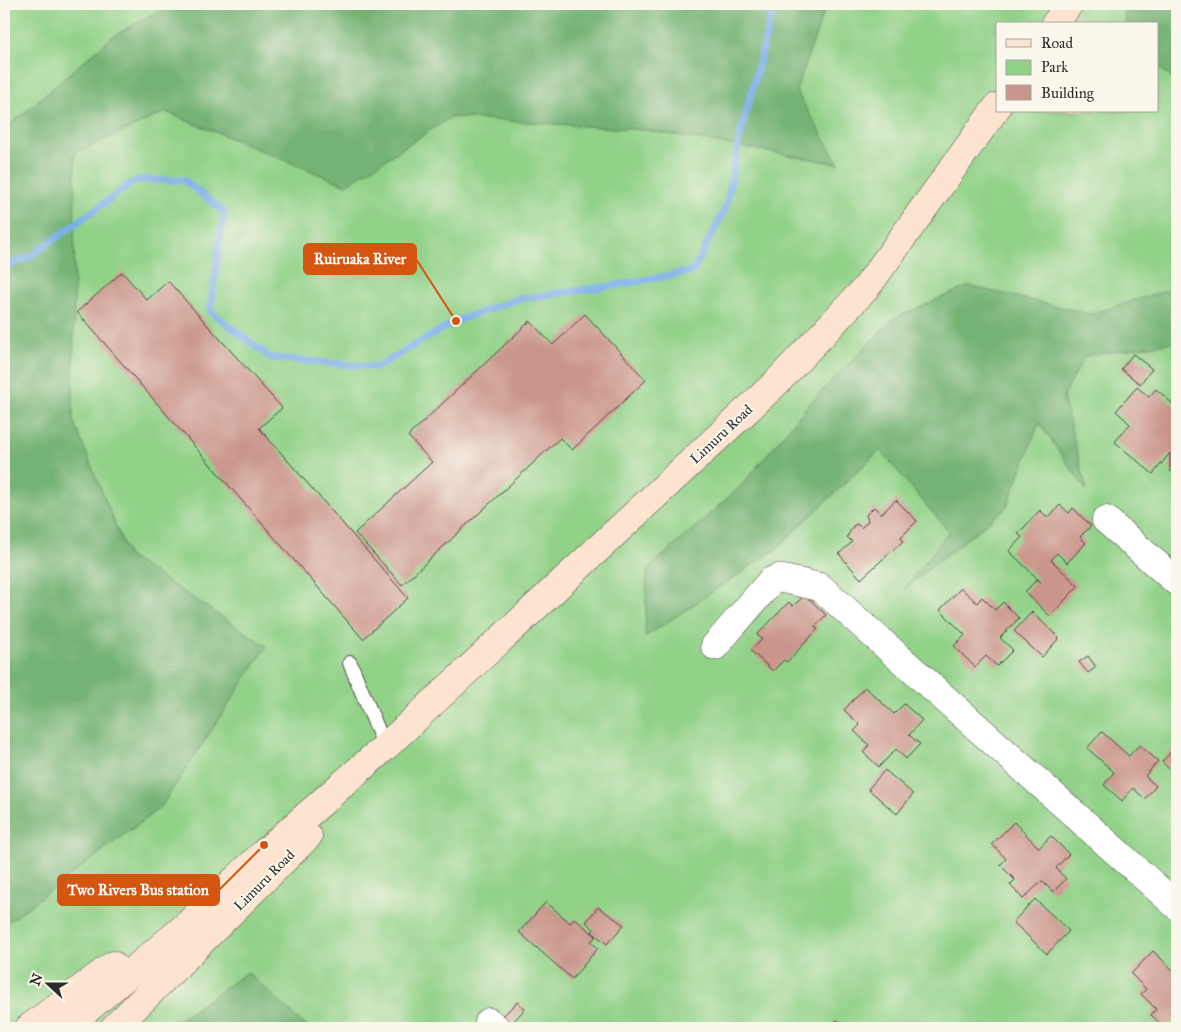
<svg xmlns="http://www.w3.org/2000/svg" width="1181" height="1032" font-family="'IM FELL Great Primer',serif">
	<rect width="100%" height="100%" fill="#fbf7ec"/>
	<filter id="ink" filterUnits="userSpaceOnUse"><feTurbulence type="fractalNoise" baseFrequency=".02" numOctaves="2"/><feDisplacementMap in="SourceGraphic" scale="10" xChannelSelector="R" yChannelSelector="G"/><feConvolveMatrix kernelMatrix="1 2 1 2 8 2 1 2 1" color-interpolation-filters="sRGB"/></filter>
	<filter id="wash" filterUnits="userSpaceOnUse"><feTurbulence type="fractalNoise" baseFrequency=".0096" numOctaves="4" result="noise"/><feDisplacementMap in="SourceGraphic" scale="20" xChannelSelector="R" yChannelSelector="G"/><feGaussianBlur stdDeviation="1.12" result="paint"/><feColorMatrix in="noise" values="0 0 0 0 0 0 0 0 0 0 0 0 0 0 0 0 0 1.4 0 .05"/><feComposite in="paint" operator="in"/></filter>
	<g filter="url(#wash)">
		<rect width="100%" height="100%" fill="#f1e0c3"/>
		<!-- green -->
		<path fill="#91d188" stroke="#5e7e5a" fill-rule="evenodd" d="M 4,4 L 1177,4 L 1177,1028 L 4,1028 ZM 997,24 L 1157,24 L 1157,111 L 997,111 Z"/>
		<!-- forest -->
		<g fill="#74b374" stroke="#506f50">
			<polygon points="170,4 829,4 824,11 796,91 839,164 644,130 451,117 346,185 166,112 75,153 73,420 128,556 267,646 161,807 4,925 4,130 112,37"/>
			<polygon points="1122,4 1177,4 1177,83 1157,65 1157,24 1126,24"/>
			<polygon points="968,286 1091,314 1177,287 1177,345 1174,342 1085,356 1063,397 1087,491 1039,423 1007,507 904,589 949,532 880,450 775,550 645,637 647,570 742,485 809,404 893,319"/>
			<polygon points="247,972 308,1028 168,1028"/>
		</g>
		<g fill="none" stroke-linecap="round" stroke-linejoin="round">
			<!-- stream -->
			<polyline stroke="#7eafea" stroke-width="7" points="4,268 31,256 136,180 184,180 224,212 210,311 271,358 377,367 456,321 517,299 617,285 693,271 726,207 739,140 773,9 772,4"/>
		</g>
		<g id="blocks">
			<!-- building -->
			<g fill="#ca968b">
				<polygon points="122,272 147,300 168,281 282,408 259,428 408,598 363,639 77,312"/>
				<polygon points="585,314 646,380 572,450 560,438 402,585 355,533 432,462 408,436 530,321 553,345"/>
				<polygon points="1133,354 1152,369 1140,384 1121,369"/>
				<polygon points="1137,387 1149,397 1156,389 1175,406 1177,403 1177,472 1170,471 1170,453 1153,474 1115,442 1130,424 1116,411"/>
				<polygon points="896,500 917,521 901,537 903,541 861,579 839,554 852,542 847,537 853,526 857,524 861,528 868,521 866,515 874,507 881,514"/>
				<polygon points="1060,505 1069,513 1073,508 1091,526 1080,537 1086,543 1067,563 1057,553 1051,560 1078,586 1050,616 1025,592 1037,579 1041,582 1009,551 1022,537 1018,534 1040,510 1048,518"/>
				<polygon points="961,588 977,603 982,597 995,610 1003,602 1019,618 1000,638 1013,650 997,666 986,656 975,667 954,646 965,635 940,610"/>
				<polygon points="805,595 826,615 815,627 818,629 787,662 784,660 773,671 751,651 762,639 757,635 789,602 793,606"/>
				<polygon points="1032,612 1059,638 1042,657 1014,631"/>
				<polygon points="1088,656 1096,667 1088,673 1079,662"/>
				<polygon points="865,687 894,714 904,704 922,720 909,735 920,744 906,759 896,749 879,767 863,752 869,745 854,731 860,725 844,710"/>
				<polygon points="1102,732 1129,756 1139,745 1158,761 1145,776 1156,786 1145,799 1133,788 1122,801 1104,785 1114,772 1087,748"/>
				<polygon points="1177,745 1177,777 1162,762"/>
				<polygon points="885,770 913,794 897,814 868,789"/>
				<polygon points="1014,822 1039,848 1051,836 1069,854 1056,868 1066,879 1053,892 1042,881 1023,899 1010,885 1015,880 1000,865 1006,859 992,844"/>
				<polygon points="1035,899 1069,931 1047,954 1013,922"/>
				<polygon points="546,902 570,923 574,918 596,936 591,942 598,948 572,979 519,932"/>
				<polygon points="598,907 624,925 607,944 592,932 594,929 586,922"/>
				<polygon points="1153,951 1177,974 1177,1015 1165,1028 1151,1015 1156,1009 1141,994 1146,989 1131,974"/>
				<polygon points="517,1002 525,1009 508,1027 500,1019"/>
				<polygon points="837,1020 847,1028 830,1028"/>
			</g>
		</g>
	</g>
	<g filter="url(#ink)">
		<use href="#blocks" fill-opacity="0" stroke="#494642" stroke-width="1"/>
		<g fill="none" stroke-linecap="round" stroke-linejoin="round">
			<!-- service casing -->
			<g stroke="#494642" stroke-width="16">
				<polyline id="service" points="350,663 385,747"/>
			</g>
			<!-- minor casing -->
			<g stroke="#494642" stroke-width="29">
				<g id="minor">
					<polyline points="1106,520 1177,582"/>
					<polyline points="715,646 771,581 778,578 820,587 1177,906"/>
					<polyline points="489,1022 496,1028"/>
				</g>
			</g>
			<!-- secondary casing -->
			<g stroke="#494642" stroke-width="29">
				<g id="secondary">
					<polyline points="1055,24 1069,4"/>
					<polyline points="29,1028 113,965"/>
					<polyline points="65,1028 187,925 265,852 385,747 776,383 866,288 997,107"/>
					<polyline points="114,1028 308,836"/>
				</g>
			</g>
			<!-- service -->
			<use href="#service" stroke="#fff" stroke-width="14"/>
			<!-- minor -->
			<use href="#minor" stroke="#fff" stroke-width="28"/>
			<!-- secondary -->
			<use href="#secondary" stroke="#fde4d1" stroke-width="28"/>
		</g>
	</g>
	<g text-anchor="middle" stroke-width="4" stroke-linejoin="round" paint-order="stroke">
		<!-- street labels -->
		<g font-size="14" fill="#2b2b2b" stroke="#fbf7ec">
			<text transform="translate(721 434) rotate(-43)" y="5">Limuru Road</text>
			<text transform="translate(264 880) rotate(-45)" y="5">Limuru Road</text>
		</g>
	</g>
	<!-- callouts -->
	<path fill="none" stroke="#d5540f" stroke-width="2" d="M456 321L416 259M264 845L219 890"/>
	<g fill="#d5540f" stroke="#fbf7ec" stroke-width="2">
		<circle cx="456" cy="321" r="5"/>
		<circle cx="264" cy="845" r="5"/>
	</g>
	<g fill="#d5540f" stroke="#d5540f" stroke-width="2">
		<rect x="304" y="244" width="112" height="30" rx="5"/>
		<rect x="58" y="875" width="161" height="30" rx="5"/>
	</g>
	<g font-size="15" text-anchor="middle" font-weight="bold" fill="#fff">
		<text x="360" y="264">Ruiruaka River</text>
		<text x="138" y="895">Two Rivers Bus station</text>
	</g>
	<!-- margin -->
	<rect width="1181" height="1032" fill="none" stroke="#fbf7ec" stroke-width="20"/>
	<!-- legend -->
	<rect x="996" y="22" width="162" height="90" fill="#fbf7ec" stroke="#a8a59f"/>
	<rect x="1006" y="39" width="25" height="8" fill="#fde4d1" stroke="#a8a59f"/>
	<text x="1041" y="48" font-size="15" fill="#2b2b2b">Road</text>
	<rect x="1006" y="60" width="25" height="15" fill="#91d188" stroke="#a8a59f"/>
	<text x="1041" y="72" font-size="15" fill="#2b2b2b">Park</text>
	<rect x="1006" y="85" width="25" height="15" fill="#ca968b" stroke="#a8a59f"/>
	<text x="1041" y="98" font-size="15" fill="#2b2b2b">Building</text>
	<!-- north arrow -->
	<g transform="translate(48 984) rotate(291)" stroke="#fbf7ec" stroke-width="4" paint-order="stroke">
	<path d="M0-4L9 19L0 12L-9 19Z" fill="#2b2b2b"/>
	<text y="-8" font-size="14" font-weight="bold" text-anchor="middle" fill="#2b2b2b">N</text>
	</g>
</svg>
